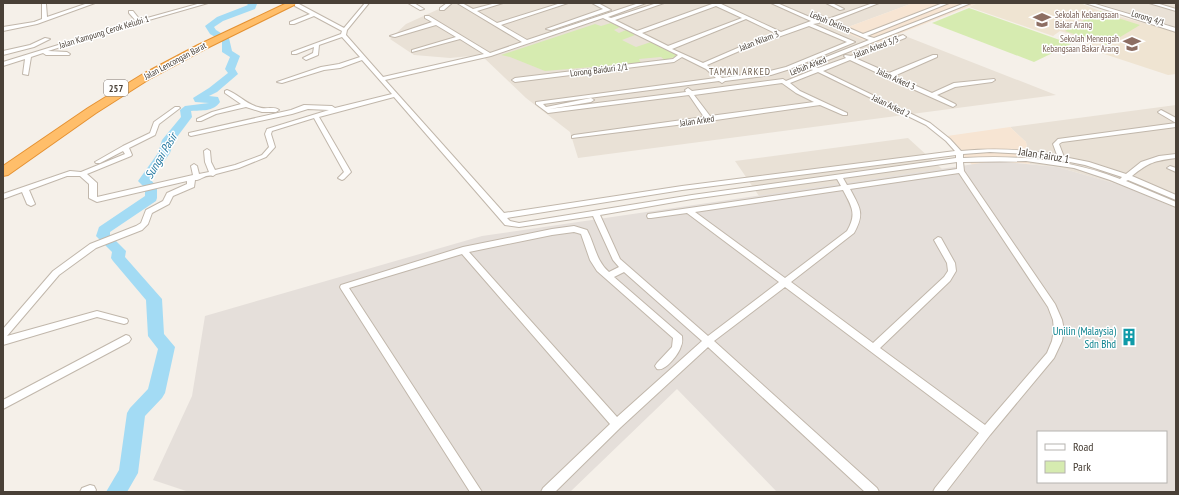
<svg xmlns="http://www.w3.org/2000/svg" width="1179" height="495" font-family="'PT Sans Narrow',sans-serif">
	<rect width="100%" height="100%" fill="#f5f0e9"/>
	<!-- residential -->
	<g fill="#e9e1d6">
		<polygon points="452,3 913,3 840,30 873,44 900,34 1056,95 578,158 570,132 526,98 481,55 450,58 414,55 390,39 406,24"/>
		<polygon points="1096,3 1176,3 1176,27"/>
		<polygon points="1176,105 1176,208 1121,185 1057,167 1030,164 1026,142 1010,127"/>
		<polygon points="908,138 942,169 759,196 735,161"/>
	</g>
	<!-- commercial -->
	<g fill="#f7e5d3">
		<polygon points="913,3 978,3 873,44 840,30"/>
		<polygon points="1010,127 1026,142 1030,164 995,161 972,165 947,136"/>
	</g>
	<!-- industrial -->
	<path fill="#e5dfda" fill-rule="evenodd" d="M 995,161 L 1057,167 L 1121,185 L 1176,208 L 1176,492 L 777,492 L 677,389 L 570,492 L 189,492 L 153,480 L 192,396 L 205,316 L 482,236 ZM 1038,432 L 1166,432 L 1166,482 L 1038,482 Z"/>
	<!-- education -->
	<polygon fill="#efe4d2" points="978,3 1080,3 1100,11 1176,32 1176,74 1168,75 1083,47 1092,41 1060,31 1053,36 969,7"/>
	<!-- green -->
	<g fill="#d6ebb0">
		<polygon points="969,8 1071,44 1034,62 932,23"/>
		<polygon points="1100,11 1103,12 1102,13 1140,25 1107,45 1065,31"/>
		<polygon points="611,23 620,27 614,30 619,33 626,30 635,35 622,40 636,47 651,42 678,56 665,60 661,57 639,59 641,63 545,71 510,57 501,55 595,24 601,26"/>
	</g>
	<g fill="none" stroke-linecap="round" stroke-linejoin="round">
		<!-- river -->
		<path fill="#a3dbf4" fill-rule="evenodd" d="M 246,3 L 257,4 L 255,9 L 223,21 L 214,27 L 216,30 L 229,38 L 232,51 L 240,56 L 235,69 L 238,74 L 217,92 L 209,96 L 218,97 L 220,102 C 213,112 202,110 191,111 L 192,117 L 174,141 L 170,153 L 151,180 L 157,187 L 157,198 L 156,201 L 110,232 L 110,235 L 126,251 L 125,257 L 162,299 L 164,334 L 175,347 L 165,393 L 162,398 L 145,416 L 138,473 L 127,492 L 106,492 L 119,470 L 127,413 L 130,408 L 148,389 L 158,349 L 148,336 L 146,300 L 113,261 L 111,258 L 112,252 L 96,236 L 99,227 L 145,196 L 145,188 L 138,181 L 158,153 L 162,140 L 181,117 L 180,110 L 185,106 L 209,103 L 195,102 L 193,98 L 209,88 L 228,73 L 225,69 L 230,57 L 222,52 L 222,41 L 210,34 L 205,26 L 217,17 L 248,5 Z"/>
		<!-- street casing -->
		<g stroke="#c1b7ab" stroke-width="2">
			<g id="street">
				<polygon points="42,3 46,4 47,17 88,3 95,3 37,24 3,31 3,27 34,22 42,19"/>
				<polygon points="201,3 208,3 128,26 48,51 67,52 70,54 69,55 46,55 43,53 31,57 28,75 23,74 25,59 3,66 3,62 136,21 129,13 129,11 133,11 140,20"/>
				<path d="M 365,3 L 369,3 L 347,30 L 346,35 L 383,77 L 484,54 L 460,39 L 412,52 L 412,50 L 456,37 L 436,25 L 395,37 L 390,36 L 432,22 L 425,18 L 425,16 L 429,16 L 490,53 L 522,42 L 457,3 L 462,3 L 473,9 L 496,3 L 503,3 L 477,11 L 497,23 L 561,3 L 568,3 L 501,25 L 527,40 L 639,3 L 646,3 L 608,17 L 611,18 L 657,3 L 664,3 L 615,20 L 637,31 L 712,4 L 712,3 L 719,3 L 781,32 L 811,21 L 771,3 L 777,3 L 819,21 L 819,23 L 813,24 L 855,42 L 790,69 L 771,75 L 725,81 L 722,83 L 719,81 L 543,104 L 546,107 L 591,98 L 594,100 L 591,102 L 549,109 L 686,92 L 685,90 L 688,88 L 692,91 L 783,79 L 786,81 L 813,70 L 808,68 L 793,74 L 790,72 L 791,71 L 869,40 L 811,15 L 811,13 L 815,13 L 828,19 L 873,3 L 879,3 L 833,21 L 863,34 L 943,3 L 949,3 L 867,36 L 874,38 L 965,3 L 971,3 L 813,66 L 818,68 L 846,58 L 844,56 L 845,55 L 851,56 L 903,35 L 906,37 L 905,38 L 855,58 L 889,73 L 933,55 L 937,55 L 937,57 L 894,76 L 932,93 L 954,83 L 994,79 L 995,80 L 992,82 L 955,87 L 937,95 L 955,104 L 956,105 L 953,107 L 886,77 L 850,60 L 823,71 L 930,123 L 950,139 L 961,151 C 996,148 1023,149 1057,155 L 1053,144 L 1058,139 L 1176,123 L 1176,127 L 1062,142 L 1059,144 L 1064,157 L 1089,162 L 1126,174 L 1141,162 L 1159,156 L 1176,154 L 1176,158 C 1154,161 1149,162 1132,176 L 1176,195 L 1176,200 L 1128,180 L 1126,181 L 1176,202 L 1176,207 L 1110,180 L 1074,168 L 1026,161 L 963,162 L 964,171 L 1055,304 L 1062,320 L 1064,330 L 1062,341 L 1054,358 L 990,435 L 946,492 L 933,492 L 935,488 L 979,433 L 785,287 L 714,341 L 877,488 L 879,492 L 865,492 L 708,347 L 621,427 L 555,492 L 541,492 L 543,488 L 610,424 L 462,254 L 349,288 L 482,492 L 470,492 L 341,289 L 340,287 L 341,285 L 463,247 L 552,229 L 574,226 L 587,230 C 595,245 596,261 609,272 L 619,267 L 613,260 L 593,216 L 519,227 L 505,225 L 394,97 L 319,117 L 351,172 L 344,179 L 342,180 L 338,178 L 344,172 L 314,118 L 272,131 L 271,134 L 275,147 L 266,157 L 239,168 L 216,174 L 213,176 C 206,174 202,179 197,180 L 195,180 L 194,187 L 173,196 L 169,204 L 152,213 L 148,224 L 142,230 L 96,248 L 59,275 L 7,336 L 97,311 L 127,319 L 128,321 L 127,323 L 124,324 L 97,317 L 3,345 L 3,329 L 53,271 L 90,244 L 136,226 L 141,223 L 146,210 L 163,201 L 167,193 L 187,184 L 187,181 L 97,202 L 89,198 L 89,184 L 80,176 L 67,176 L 29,190 L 35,204 L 31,206 L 27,204 L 22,192 L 3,199 L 3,194 L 70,171 L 81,172 L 125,154 L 123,151 L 100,163 L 96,163 L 95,162 L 123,146 L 150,133 L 154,122 L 175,107 L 179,107 L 180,108 L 159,124 L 155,135 L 129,148 L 132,155 L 131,156 L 87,174 L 97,183 L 97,197 L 193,175 L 191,166 L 194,164 L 197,166 L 199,174 L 209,172 L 205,162 L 204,151 L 207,149 L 210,151 L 211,162 L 215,170 L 235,165 L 262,155 L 269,147 L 265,134 L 267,129 L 329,110 L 308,109 L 292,114 L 191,136 L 189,135 L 189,133 L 291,110 L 304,105 L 332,106 L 335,108 L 392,94 L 362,60 L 340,68 L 324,70 L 282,83 L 277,82 L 321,67 L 339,64 L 360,57 L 342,37 L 319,45 L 318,55 L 306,60 L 303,58 L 313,53 L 314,47 L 296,54 L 292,54 L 292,52 L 341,34 L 342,31 L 314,16 L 294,24 L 290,24 L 290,22 L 310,14 L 295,6 L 295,4 L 299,4 L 344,28 ZM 716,6 L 742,18 L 668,46 L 642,33 ZM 603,18 L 678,55 L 673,59 L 515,78 L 512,80 L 515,82 L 674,62 L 682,57 L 706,69 L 716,78 L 536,102 L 536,104 L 548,113 L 689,95 L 704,117 L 574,135 L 572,136 L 572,138 L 709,121 L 820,105 L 843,115 L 847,115 L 847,113 L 800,91 L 790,83 L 818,72 L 926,125 L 946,141 L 955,151 L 682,186 L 504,213 L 385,80 L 491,56 ZM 746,19 L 777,34 L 740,47 L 703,63 L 672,49 ZM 809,26 L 847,42 L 786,67 L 770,71 L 722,78 L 707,65 L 744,49 ZM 782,83 L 796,93 L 814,102 L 710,116 L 694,95 ZM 990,152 L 1029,154 L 1085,165 L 1122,177 L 1120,179 C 1068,159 1019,155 963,158 L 963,154 ZM 956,155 L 956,158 L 692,195 L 519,223 L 510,221 L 507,218 L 682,190 ZM 957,162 L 957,169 L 847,185 L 843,178 ZM 959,173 L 1048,307 L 1053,320 L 1054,330 L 1052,341 L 1047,353 L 985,425 L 880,348 L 950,281 L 956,271 L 955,263 L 941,238 L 938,237 L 934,240 L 947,263 L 948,271 L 944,277 L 873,343 L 791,282 L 854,233 C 865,213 860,208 850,189 ZM 837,179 L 841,186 L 648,214 L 647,216 L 648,218 L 651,218 L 687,213 L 779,282 L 708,336 L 620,259 L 600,215 L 692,199 ZM 843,190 C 852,207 857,214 847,231 L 785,278 L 695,212 ZM 574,232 L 581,234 L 590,260 L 597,271 L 673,338 L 672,347 L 657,363 L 655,366 L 657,369 C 665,372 679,354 681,346 C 683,342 682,339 682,336 L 614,277 L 624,272 L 702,341 L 617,417 L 469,252 L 552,235 Z"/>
				<polygon points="408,3 414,3 424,9 420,10"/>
				<polygon points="447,3 452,3 444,10 440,10 440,8"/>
				<polygon points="592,3 598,3 611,10 551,30 546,29 603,9"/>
				<polygon points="826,3 832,3 844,9 840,10"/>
				<polygon points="1085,3 1092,3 1176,28 1176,32"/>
				<polygon points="1149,3 1156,3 1176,9 1176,11"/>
				<polygon points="45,38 50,39 34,47 3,55 3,51 30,45"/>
				<path d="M 227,90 C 238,94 246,104 258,107 C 264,110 274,106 279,110 L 276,112 L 262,112 L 246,107 L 216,114 L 201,121 L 197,121 L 197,119 L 212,112 L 241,104 L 225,93 L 225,91 Z"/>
				<polygon points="1161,110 1176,118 1176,123 1159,113 1158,112"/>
				<polygon points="1170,166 1176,168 1176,172 1167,168"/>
				<polygon points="126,335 129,336 131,339 129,342 3,409 3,400"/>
				<polygon points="90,485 94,486 96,490 95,492 80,492 82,488"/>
			</g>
		</g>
		<!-- highway casing -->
		<g stroke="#e59233" stroke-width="2">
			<polygon id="highway" points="287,3 298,3 205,49 151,78 96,113 8,175 3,176 3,166 88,108 143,74 198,45"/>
		</g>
		<!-- street -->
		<use href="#street" fill="#fff" fill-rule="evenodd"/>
		<!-- highway -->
		<use href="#highway" fill="#ffbe6a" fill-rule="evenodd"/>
	</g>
	<!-- icons -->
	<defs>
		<g id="school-bare" transform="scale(1.38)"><path d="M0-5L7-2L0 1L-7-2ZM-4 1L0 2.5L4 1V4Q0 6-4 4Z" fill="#8d6e63" stroke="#fff" stroke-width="2.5" paint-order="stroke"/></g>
		<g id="building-bare" transform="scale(1.38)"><path d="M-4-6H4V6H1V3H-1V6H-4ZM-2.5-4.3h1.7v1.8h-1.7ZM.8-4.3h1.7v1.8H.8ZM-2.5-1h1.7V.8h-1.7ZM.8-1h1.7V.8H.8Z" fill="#0f9aa8" stroke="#fff" stroke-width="2.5" paint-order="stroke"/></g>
	</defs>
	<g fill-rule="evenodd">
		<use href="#school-bare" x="1042" y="20"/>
		<use href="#school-bare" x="1132" y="44"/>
		<use href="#building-bare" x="1129" y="337"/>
	</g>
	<g text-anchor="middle" stroke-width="3" stroke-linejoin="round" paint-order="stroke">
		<!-- far-education labels -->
		<g font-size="9" fill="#785e54" stroke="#fff" text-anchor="start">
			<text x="1055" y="18">Sekolah Kebangsaan<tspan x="1055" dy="10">Bakar Arang</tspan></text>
			<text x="1119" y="42" text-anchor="end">Sekolah Menengah<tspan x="1119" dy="10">Kebangsaan Bakar Arang</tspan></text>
		</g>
		<!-- far-street labels -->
		<g font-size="9" fill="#494037" stroke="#fff">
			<text transform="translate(1148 18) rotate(17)" y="3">Lorong 4/1</text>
			<text transform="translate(830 22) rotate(23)" y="3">Lebuh Delima</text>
			<text transform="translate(104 32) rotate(-17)" y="3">Jalan Kampung Cerok Kelubi 1</text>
			<text transform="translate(759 41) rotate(-21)" y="3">Jalan Nilam 3</text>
			<text transform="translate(876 47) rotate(-21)" y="3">Jalan Arked 3/3</text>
			<text transform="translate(175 61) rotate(-28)" y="3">Jalan Lencongan Barat</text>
			<text transform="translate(808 66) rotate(-21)" y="3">Lebuh Arked</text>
			<text transform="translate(599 70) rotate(-7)" y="3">Lorong Baiduri 2/1</text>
			<text transform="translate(896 79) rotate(24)" y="3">Jalan Arked 3</text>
			<text transform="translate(891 106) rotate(26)" y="3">Jalan Arked 2</text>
			<text transform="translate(697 121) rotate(-8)" y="3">Jalan Arked</text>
		</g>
		<!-- far-neighbourhood labels -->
		<g font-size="10" letter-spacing="1" fill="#6c5d4d" stroke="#fff">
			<text x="740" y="75">TAMAN ARKED</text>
		</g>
		<!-- shield labels -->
		<rect fill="#fff" stroke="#807973" stroke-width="1" x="104" y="80" width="24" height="16" rx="3"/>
		<g font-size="10" font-weight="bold" fill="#494037">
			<text x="116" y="92">257</text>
		</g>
		<!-- street labels -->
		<g font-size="11" fill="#494037" stroke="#fff">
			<text transform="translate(1044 155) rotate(9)" y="4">Jalan Fairuz 1</text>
		</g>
		<!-- culture labels -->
		<g font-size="11" fill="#0d838f" stroke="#fff" text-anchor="end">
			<text x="1116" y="335">Unilin (Malaysia)<tspan x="1116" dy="13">Sdn Bhd</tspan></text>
		</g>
		<!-- water labels -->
		<g font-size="12" font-style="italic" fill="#267aa2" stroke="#fff">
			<text transform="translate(161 156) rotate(-59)" y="4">Sungai Pasir</text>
		</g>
	</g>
	<!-- border -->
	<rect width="1179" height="495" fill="none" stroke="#494037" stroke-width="8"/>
	<!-- legend -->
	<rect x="1037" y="431" width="130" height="52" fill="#ffffff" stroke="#b6b3af"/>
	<rect x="1045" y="444" width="20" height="6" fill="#ffffff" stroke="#b6b3af"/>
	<text x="1073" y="451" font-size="12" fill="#494037">Road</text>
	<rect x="1045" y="461" width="20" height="12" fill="#d6ebb0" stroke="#b6b3af"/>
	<text x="1073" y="471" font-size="12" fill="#494037">Park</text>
</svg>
